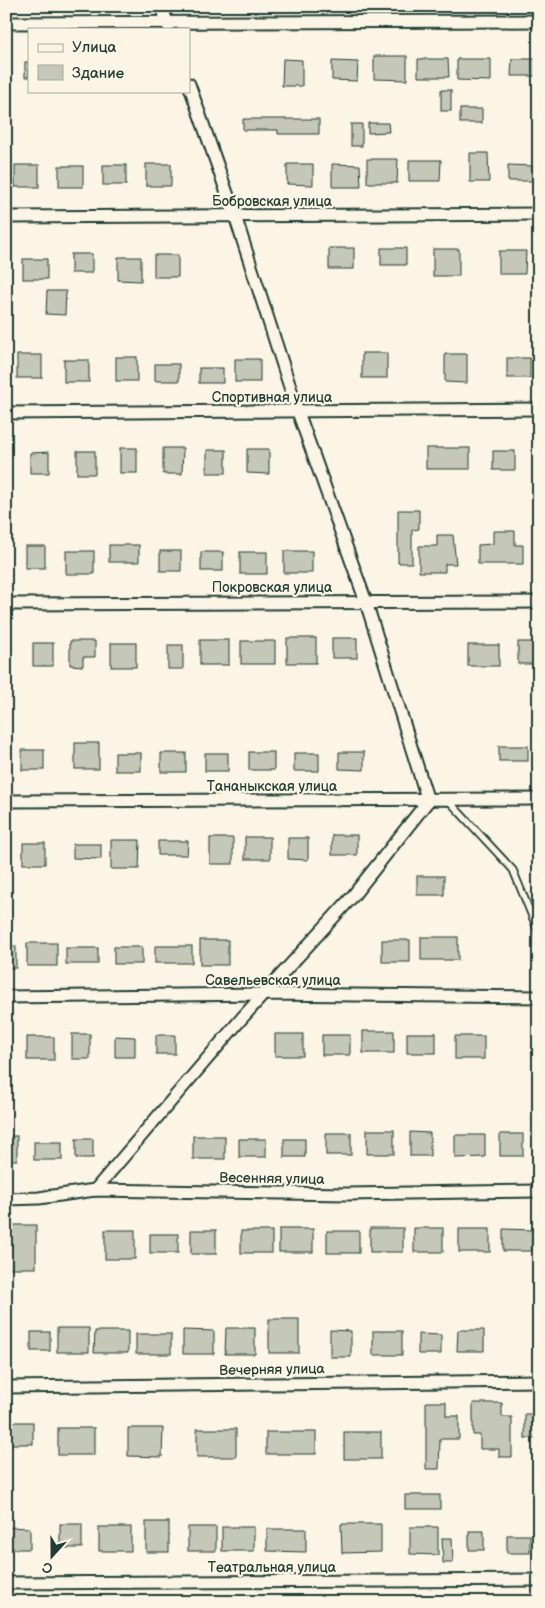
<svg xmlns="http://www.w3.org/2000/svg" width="545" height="1608" font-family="'Balsamiq Sans',sans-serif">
	<rect width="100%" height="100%" fill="#fcf5e5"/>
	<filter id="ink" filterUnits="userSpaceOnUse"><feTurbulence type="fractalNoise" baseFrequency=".02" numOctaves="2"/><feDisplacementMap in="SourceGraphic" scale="10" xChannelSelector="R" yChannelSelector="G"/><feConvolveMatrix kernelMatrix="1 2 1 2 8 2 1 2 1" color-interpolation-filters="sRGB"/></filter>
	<g filter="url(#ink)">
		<!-- building -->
		<g fill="#c5c7b9" stroke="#1f3d34">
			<polygon points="374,56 407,56 407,80 374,79"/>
			<polygon points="283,59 302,60 302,86 282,86"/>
			<polygon points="418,59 448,59 449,77 418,77"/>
			<polygon points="457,59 491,59 491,81 457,80"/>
			<polygon points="512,59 539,59 539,76 511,76"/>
			<polygon points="332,61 358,62 357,81 332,80"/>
			<rect x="25" y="62" width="4" height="15"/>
			<rect x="441" y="90" width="10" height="21"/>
			<rect x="460" y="109" width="22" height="14"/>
			<polygon points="243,119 319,119 319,134 278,134 278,130 243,130"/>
			<polygon points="368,123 388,123 389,132 368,133"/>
			<rect x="351" y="124" width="11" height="22"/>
			<polygon points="470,153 488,153 489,182 470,182"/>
			<polygon points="367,159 398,159 397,183 367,183"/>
			<polygon points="409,160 441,160 440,181 409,181"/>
			<rect x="146" y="164" width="25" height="22"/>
			<polygon points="287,164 313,164 313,185 287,184"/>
			<polygon points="332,164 360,165 361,187 332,187"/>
			<rect x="15" y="165" width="24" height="22"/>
			<rect x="103" y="165" width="23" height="20"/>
			<polygon points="508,165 533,166 532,181 508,181"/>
			<rect x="59" y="166" width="24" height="21"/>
			<rect x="329" y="248" width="25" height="21"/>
			<rect x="381" y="248" width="25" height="17"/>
			<rect x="433" y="249" width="26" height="27"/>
			<polygon points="499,251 526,251 525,274 499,274"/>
			<rect x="71" y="254" width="21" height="19"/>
			<rect x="154" y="255" width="24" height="22"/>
			<polygon points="118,257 141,257 141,281 118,280"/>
			<rect x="23" y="259" width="24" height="20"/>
			<polygon points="47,291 66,291 65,315 46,314"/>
			<rect x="362" y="353" width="25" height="25"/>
			<polygon points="445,354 467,354 467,383 445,382"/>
			<rect x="17" y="355" width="25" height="23"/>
			<rect x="116" y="357" width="21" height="24"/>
			<rect x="507" y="358" width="23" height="20"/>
			<rect x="235" y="359" width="25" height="23"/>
			<rect x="64" y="360" width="25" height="22"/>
			<rect x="155" y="364" width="24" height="17"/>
			<rect x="199" y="368" width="24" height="15"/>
			<rect x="120" y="448" width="17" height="25"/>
			<polygon points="163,448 183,448 182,474 163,474"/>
			<rect x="426" y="448" width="44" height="21"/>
			<polygon points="247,449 269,449 269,474 247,473"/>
			<rect x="207" y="450" width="19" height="23"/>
			<rect x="77" y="451" width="18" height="23"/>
			<rect x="493" y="451" width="22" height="19"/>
			<polygon points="49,452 49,473 30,473 30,453"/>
			<polygon points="398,510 419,510 419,529 412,530 412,563 398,563"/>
			<polygon points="493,531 515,531 515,545 523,545 523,564 478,564 478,545 493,544"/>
			<polygon points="437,535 453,535 456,564 445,564 445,572 419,572 419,546 437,546"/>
			<rect x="109" y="545" width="30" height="17"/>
			<rect x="25" y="546" width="20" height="22"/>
			<rect x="66" y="551" width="28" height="23"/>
			<rect x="160" y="551" width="21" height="20"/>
			<rect x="284" y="551" width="28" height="22"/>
			<rect x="201" y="552" width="22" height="19"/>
			<rect x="240" y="552" width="27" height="22"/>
			<rect x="287" y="638" width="29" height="25"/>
			<rect x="332" y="638" width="25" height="20"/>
			<rect x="200" y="640" width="29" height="25"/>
			<polygon points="70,641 95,641 95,657 83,657 83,666 70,665"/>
			<rect x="241" y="641" width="34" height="23"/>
			<rect x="518" y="642" width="21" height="22"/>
			<rect x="33" y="643" width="20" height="23"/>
			<rect x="111" y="643" width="25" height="24"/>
			<rect x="168" y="645" width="15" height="24"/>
			<rect x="468" y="645" width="31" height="21"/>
			<rect x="75" y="743" width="24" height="26"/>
			<rect x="499" y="746" width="29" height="15"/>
			<rect x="22" y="750" width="22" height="20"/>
			<rect x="249" y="752" width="25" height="18"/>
			<polygon points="339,752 364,752 364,770 339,769"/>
			<rect x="115" y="753" width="26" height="18"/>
			<rect x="161" y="753" width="25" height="19"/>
			<rect x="205" y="753" width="23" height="18"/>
			<rect x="294" y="753" width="25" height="18"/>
			<rect x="332" y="835" width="25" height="20"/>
			<rect x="245" y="837" width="25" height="22"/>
			<rect x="210" y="838" width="23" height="26"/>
			<polygon points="288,838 308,838 308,860 288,859"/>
			<polygon points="111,840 140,840 139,869 111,869"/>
			<polygon points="158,841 188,841 187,855 158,855"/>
			<rect x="23" y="843" width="22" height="21"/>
			<polygon points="73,844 101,844 101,859 73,858"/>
			<rect x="417" y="876" width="27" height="19"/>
			<rect x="421" y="937" width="37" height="23"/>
			<rect x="200" y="940" width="28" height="25"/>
			<rect x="382" y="940" width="28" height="22"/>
			<rect x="27" y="943" width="30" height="23"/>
			<rect x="6" y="946" width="10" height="22"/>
			<rect x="155" y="946" width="37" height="17"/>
			<rect x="114" y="947" width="28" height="17"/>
			<rect x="66" y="948" width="32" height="16"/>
			<rect x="363" y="1031" width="31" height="22"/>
			<rect x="407" y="1033" width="29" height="20"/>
			<rect x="72" y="1034" width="18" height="25"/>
			<rect x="275" y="1034" width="28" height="22"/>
			<rect x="156" y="1035" width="19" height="19"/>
			<rect x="322" y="1035" width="28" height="20"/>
			<polygon points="115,1036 135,1037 135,1057 115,1057"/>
			<rect x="455" y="1036" width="29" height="23"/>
			<rect x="27" y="1037" width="27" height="23"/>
			<rect x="367" y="1130" width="27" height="24"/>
			<polygon points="410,1132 430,1133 430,1156 410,1156"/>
			<rect x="326" y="1133" width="25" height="22"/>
			<rect x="500" y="1134" width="23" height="22"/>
			<polygon points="455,1135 485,1135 485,1157 455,1158"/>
			<rect x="6" y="1136" width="11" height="24"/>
			<rect x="193" y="1136" width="32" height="23"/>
			<rect x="76" y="1139" width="17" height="19"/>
			<rect x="239" y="1139" width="27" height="18"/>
			<rect x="284" y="1139" width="21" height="18"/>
			<rect x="34" y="1142" width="28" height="18"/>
			<rect x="6" y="1225" width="30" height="43"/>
			<rect x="370" y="1228" width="33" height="24"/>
			<rect x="414" y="1228" width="29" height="24"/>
			<rect x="279" y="1229" width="34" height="23"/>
			<rect x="459" y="1229" width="31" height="23"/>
			<polygon points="503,1229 532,1230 532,1251 503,1251"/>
			<rect x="105" y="1230" width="30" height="29"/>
			<rect x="191" y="1230" width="25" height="24"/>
			<rect x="241" y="1231" width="31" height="22"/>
			<rect x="327" y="1231" width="32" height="22"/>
			<rect x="150" y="1234" width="28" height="19"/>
			<rect x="269" y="1319" width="30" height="34"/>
			<rect x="57" y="1328" width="32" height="24"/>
			<polygon points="226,1328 255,1328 255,1354 225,1354"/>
			<polygon points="183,1330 214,1331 214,1354 183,1354"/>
			<polygon points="330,1330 351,1331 351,1357 330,1357"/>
			<polygon points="458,1330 484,1330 484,1351 457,1351"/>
			<polygon points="95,1331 128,1331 128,1353 94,1353"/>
			<rect x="373" y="1331" width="29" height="24"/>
			<rect x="31" y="1332" width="19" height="19"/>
			<rect x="136" y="1334" width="35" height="20"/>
			<polygon points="418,1334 441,1335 441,1354 418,1354"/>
			<polygon points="426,1402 446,1402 446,1416 459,1416 459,1439 440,1439 439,1469 426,1469"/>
			<polygon points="473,1403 502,1403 502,1417 512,1417 512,1457 499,1457 499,1449 480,1449 480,1435 473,1435"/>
			<rect x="525" y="1414" width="14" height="24"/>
			<rect x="7" y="1422" width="26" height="22"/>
			<rect x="58" y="1428" width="36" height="27"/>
			<polygon points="128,1428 163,1428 162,1457 128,1456"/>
			<rect x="197" y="1429" width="39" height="28"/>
			<rect x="266" y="1432" width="50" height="22"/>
			<rect x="344" y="1432" width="37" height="27"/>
			<rect x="405" y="1495" width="35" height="14"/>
			<rect x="146" y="1522" width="23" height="30"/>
			<rect x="60" y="1524" width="22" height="24"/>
			<polygon points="341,1524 381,1524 381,1552 342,1553"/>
			<polygon points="6,1527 30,1528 30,1549 6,1549"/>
			<rect x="99" y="1527" width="32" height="24"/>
			<rect x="188" y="1527" width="28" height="24"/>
			<rect x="222" y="1527" width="32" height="24"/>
			<polygon points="410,1527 438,1527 438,1555 410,1554"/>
			<polygon points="267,1529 306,1529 306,1552 267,1551"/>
			<rect x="469" y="1531" width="15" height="19"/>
			<rect x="507" y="1535" width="23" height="18"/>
			<polygon points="442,1538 452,1538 453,1563 443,1563"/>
		</g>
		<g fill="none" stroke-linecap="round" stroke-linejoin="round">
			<!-- service casing -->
			<g stroke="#1f3d34" stroke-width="9">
				<polyline id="service" points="449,801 513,870 538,931 539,946"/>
			</g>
			<!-- minor casing -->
			<g stroke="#1f3d34" stroke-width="15">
				<g id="minor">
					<polyline points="162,6 168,26"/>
					<polyline points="6,23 539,21"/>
					<polyline points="6,217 539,214"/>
					<polyline points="6,413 539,409"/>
					<polyline points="6,604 539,602"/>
					<polyline points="6,801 539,799"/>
					<polyline points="6,997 265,994 539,997"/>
					<polyline points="95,1190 242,1018 352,897 428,801 366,602 298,412 235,216 189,84"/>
					<polyline points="6,1199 39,1198 95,1190 347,1194 539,1191"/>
					<polyline points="6,1387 539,1381"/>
					<polyline points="6,1583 539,1580"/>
				</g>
			</g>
			<!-- service -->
			<use href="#service" stroke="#fcf5e5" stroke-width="5.5"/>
			<!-- minor -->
			<use href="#minor" stroke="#fcf5e5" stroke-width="11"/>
		</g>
	</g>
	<g text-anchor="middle" stroke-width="4.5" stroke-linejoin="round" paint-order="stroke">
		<!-- street labels -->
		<g font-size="14" fill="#1f3d34" stroke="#fcf5e5">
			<text x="272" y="206">Бобровская улица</text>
			<text x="272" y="402">Спортивная улица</text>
			<text x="272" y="592">Покровская улица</text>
			<text x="272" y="791">Тананыкская улица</text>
			<text x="273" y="985">Савельевская улица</text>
			<text transform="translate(272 1178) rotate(1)" y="5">Весенняя улица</text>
			<text transform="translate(272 1369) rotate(-1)" y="5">Вечерняя улица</text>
			<text x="272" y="1572">Театральная улица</text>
		</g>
	</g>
	<!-- margin -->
	<rect width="545" height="1608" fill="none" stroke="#fcf5e5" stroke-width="25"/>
	<rect x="12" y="12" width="520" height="1583" fill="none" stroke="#1f3d34" stroke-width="2" filter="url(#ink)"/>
	<!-- legend -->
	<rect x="28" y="28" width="162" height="65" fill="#fcf5e5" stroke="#a4ab9e"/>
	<rect x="38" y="44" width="25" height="8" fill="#fcf5e5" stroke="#a4ab9e"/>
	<text x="72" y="52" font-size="15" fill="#1f3d34">Улица</text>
	<rect x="38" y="65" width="25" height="15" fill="#c5c7b9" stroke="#a4ab9e"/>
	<text x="72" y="78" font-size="15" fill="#1f3d34">Здание</text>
	<!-- north arrow -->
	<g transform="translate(52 1556) rotate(201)" stroke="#fcf5e5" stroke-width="4" paint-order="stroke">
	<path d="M0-4L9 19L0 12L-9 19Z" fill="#1f3d34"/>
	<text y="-8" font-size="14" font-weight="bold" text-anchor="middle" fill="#1f3d34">С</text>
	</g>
</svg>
